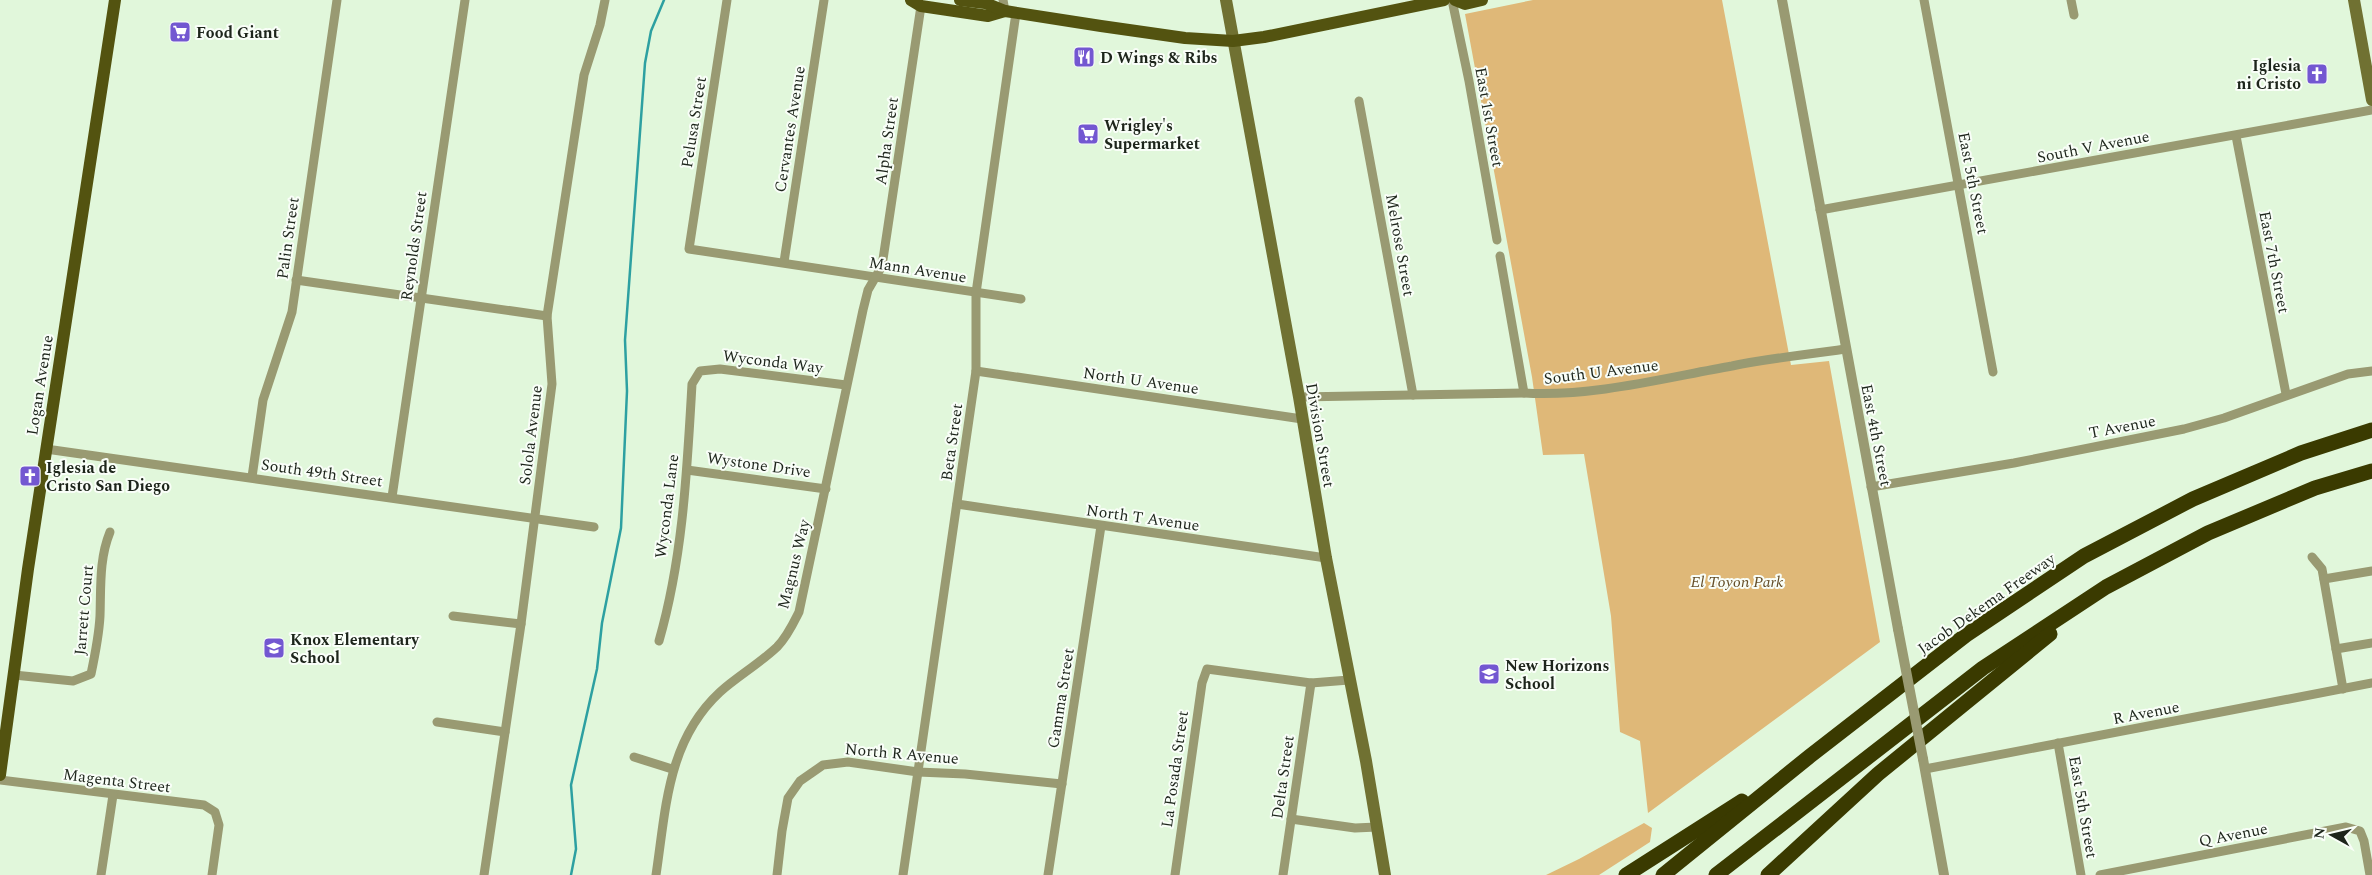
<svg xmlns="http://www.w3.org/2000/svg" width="2372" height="875" font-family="Spectral,serif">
	<rect width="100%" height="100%" fill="#e1f7db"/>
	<!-- green -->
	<g fill="#dfb878">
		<polygon points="1533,0 1722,0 1791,365 1829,361 1880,642 1648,813 1640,741 1620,732 1611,616 1584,454 1543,455 1532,377 1465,14"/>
		<polygon points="1644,823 1652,828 1650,842 1599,875 1546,875 1579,859"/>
	</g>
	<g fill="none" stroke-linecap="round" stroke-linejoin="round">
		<!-- stream -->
		<polyline stroke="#2da0a1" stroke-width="2.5" points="571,875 576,849 571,785 597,669 602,623 621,528 627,391 625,340 645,63 651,31 664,0"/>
		<!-- minor -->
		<g stroke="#999a72" stroke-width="9">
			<polyline points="727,0 689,249 1021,299"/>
			<polyline points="1003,0 1005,11"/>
			<polyline points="1452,0 1469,81 1497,240"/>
			<polyline points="1924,0 1993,372"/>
			<polyline points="2071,0 2074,15"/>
			<polyline points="1359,101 1413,395"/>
			<polyline points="2236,136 2286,394"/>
			<polyline points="1820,210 2372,110"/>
			<polyline points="1500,256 1524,393"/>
			<polyline points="784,262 824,0"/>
			<polyline points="296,280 547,316"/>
			<polyline points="976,371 1302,419"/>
			<path d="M 1299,397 L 1524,393 C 1593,397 1664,378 1732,366 C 1769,358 1807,355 1845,349"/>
			<polyline points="46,449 594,527"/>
			<polyline points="687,470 826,489"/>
			<polyline points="252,477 263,400 292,312 337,0"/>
			<polyline points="1871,487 2014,463 2184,429 2224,418 2348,374 2372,371"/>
			<polyline points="392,497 465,0"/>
			<polyline points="957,504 1326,558"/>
			<polyline points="2312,557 2322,569 2343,689"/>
			<polyline points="2324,579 2372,571"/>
			<polyline points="453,616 521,624"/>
			<path d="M 659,641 C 683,558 687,470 692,384 L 700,371 L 720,369 L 846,385"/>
			<polyline points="2336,649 2372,643"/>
			<path d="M 14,675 L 73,681 L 91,674 C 95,655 99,635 100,616 C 101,587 99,559 110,532"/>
			<polyline points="437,722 505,732"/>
			<polyline points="2058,743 2081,875"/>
			<polyline points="634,757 672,769"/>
			<polyline points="1925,769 2372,683"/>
			<polyline points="0,780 204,805 215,812 219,825 212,875"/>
			<polyline points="1291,819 1355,828 1377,827"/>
			<polyline points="101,875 113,795"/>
			<polyline points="484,875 521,624 552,384 547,316 584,75 600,25 605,0"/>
			<path d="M 656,875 C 666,809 667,741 720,692 C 738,676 759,664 777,647 C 787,637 793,624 799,612 L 863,310 L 868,290 L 882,266 L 921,6"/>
			<polyline points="777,875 782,831 788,798 800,781 823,765 848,762 918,772 965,774 1062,784"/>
			<polyline points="903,875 976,371 976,293 1016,13"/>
			<polyline points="1048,875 1101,526"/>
			<polyline points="1175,875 1202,683 1207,669 1311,683 1349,680"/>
			<polyline points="1283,875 1311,683"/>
			<polyline points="2100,875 2346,827 2360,831 2364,841 2370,875"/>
		</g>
		<!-- tertiary -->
		<g stroke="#999a72" stroke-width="10">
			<polyline points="1782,0 1898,629"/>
			<polyline points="1923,759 1944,875"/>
		</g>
		<!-- secondary -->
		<g stroke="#707132" stroke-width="12">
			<polyline points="1226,0 1299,397 1326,558 1366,761 1385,875"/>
			<polyline points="2354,0 2372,100"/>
		</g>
		<!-- primary -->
		<g stroke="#535310" stroke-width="12">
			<polyline points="911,0 921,6 988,16 1005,11"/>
			<polyline points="960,0 985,3 1005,11 1101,26 1185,38 1233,41 1264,37 1444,0"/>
			<polyline points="1455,0 1465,4 1482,0"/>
			<polyline points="0,775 28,569 115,0"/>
		</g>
		<!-- motorway -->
		<g stroke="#3a3a00" stroke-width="15">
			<polyline points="1626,875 1742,801"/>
			<polyline points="1663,875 1810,756 1966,635 2084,556 2193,499 2301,453 2372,430"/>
			<polyline points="1716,875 1983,668 2106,587 2208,533 2315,488 2372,471"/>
			<polyline points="1768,875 1878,774 2050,634"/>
		</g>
		<!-- tertiary-bridge -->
		<polyline stroke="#999a72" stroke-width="10" points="1898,629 1923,759"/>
	</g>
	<!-- icons -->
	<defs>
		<g id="supermarket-square" transform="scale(1.125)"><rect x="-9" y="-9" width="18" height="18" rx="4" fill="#7357d1" stroke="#f9fef8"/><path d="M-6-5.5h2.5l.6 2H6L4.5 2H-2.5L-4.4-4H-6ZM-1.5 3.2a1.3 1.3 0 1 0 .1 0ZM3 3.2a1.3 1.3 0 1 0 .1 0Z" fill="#fff"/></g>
		<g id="restaurant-square" transform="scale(1.125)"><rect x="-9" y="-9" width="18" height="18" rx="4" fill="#7357d1" stroke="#f9fef8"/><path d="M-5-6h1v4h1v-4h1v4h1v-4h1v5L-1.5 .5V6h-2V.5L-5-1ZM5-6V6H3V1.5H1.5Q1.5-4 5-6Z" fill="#fff"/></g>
		<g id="church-square" transform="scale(1.125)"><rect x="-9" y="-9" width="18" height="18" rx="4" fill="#7357d1" stroke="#f9fef8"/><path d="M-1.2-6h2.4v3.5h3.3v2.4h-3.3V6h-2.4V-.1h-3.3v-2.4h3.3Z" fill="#fff"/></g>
		<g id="school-square" transform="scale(1.125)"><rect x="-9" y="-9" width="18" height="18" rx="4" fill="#7357d1" stroke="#f9fef8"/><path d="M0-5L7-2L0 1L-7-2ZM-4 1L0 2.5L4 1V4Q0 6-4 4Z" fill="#fff"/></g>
	</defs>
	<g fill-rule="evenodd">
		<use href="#supermarket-square" x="180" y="32"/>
		<use href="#restaurant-square" x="1084" y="57"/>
		<use href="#church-square" x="2317" y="74"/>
		<use href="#supermarket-square" x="1088" y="134"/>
		<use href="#church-square" x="30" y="476"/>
		<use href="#school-square" x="274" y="648"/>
		<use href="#school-square" x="1489" y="674"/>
	</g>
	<g text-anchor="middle" stroke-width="4" stroke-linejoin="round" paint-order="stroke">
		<!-- poi labels -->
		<g font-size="16" font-weight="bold" fill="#1d251b" stroke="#f9fef8" text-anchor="start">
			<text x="196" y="38">Food Giant</text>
			<text x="1100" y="63">D Wings &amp; Ribs</text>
			<text x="2301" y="71" text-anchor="end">Iglesia<tspan x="2301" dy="18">ni Cristo</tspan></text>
			<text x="1104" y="131">Wrigley's<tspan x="1104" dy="18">Supermarket</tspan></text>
			<text x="46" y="473">Iglesia de<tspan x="46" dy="18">Cristo San Diego</tspan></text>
			<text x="290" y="645">Knox Elementary<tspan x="290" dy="18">School</tspan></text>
			<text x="1505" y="671">New Horizons<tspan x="1505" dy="18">School</tspan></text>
		</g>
		<!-- street labels -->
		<g font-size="16" fill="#1d251b" stroke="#f9fef8">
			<text transform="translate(1490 117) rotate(80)" y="6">East 1st Street</text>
			<text transform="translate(693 122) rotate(-81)" y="6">Pelusa Street</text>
			<text transform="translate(789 129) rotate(-81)" y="6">Cervantes Avenue</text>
			<text transform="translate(886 141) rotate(-82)" y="6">Alpha Street</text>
			<text transform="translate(2093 146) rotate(-11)" y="6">South V Avenue</text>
			<text transform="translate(1974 183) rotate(79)" y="6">East 5th Street</text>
			<text transform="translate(287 238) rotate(-82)" y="6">Palin Street</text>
			<text transform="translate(1401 245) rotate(80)" y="6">Melrose Street</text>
			<text transform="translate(413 246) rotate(-82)" y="6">Reynolds Street</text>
			<text transform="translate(2275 262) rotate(79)" y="6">East 7th Street</text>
			<text transform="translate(918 269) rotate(9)" y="6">Mann Avenue</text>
			<text transform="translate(773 361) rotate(7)" y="6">Wyconda Way</text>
			<text transform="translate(1601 371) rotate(-7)" y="6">South U Avenue</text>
			<text transform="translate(1141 380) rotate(8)" y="6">North U Avenue</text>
			<text transform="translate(39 385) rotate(-81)" y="6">Logan Avenue</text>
			<text transform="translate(2122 426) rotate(-11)" y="6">T Avenue</text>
			<text transform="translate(530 435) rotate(-83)" y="6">Solola Avenue</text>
			<text transform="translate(1321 435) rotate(80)" y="6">Division Street</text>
			<text transform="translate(1877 435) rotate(79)" y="6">East 4th Street</text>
			<text transform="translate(951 442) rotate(-82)" y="6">Beta Street</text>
			<text transform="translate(759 464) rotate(8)" y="6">Wystone Drive</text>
			<text transform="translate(322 472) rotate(8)" y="6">South 49th Street</text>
			<text transform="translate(666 506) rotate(-83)" y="6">Wyconda Lane</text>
			<text transform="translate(1143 517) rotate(8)" y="6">North T Avenue</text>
			<text transform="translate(793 564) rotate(-76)" y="6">Magnus Way</text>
			<text transform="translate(1986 603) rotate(-35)" y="6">Jacob Dekema Freeway</text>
			<text transform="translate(83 610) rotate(-85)" y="6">Jarrett Court</text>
			<text transform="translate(1060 698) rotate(-81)" y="6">Gamma Street</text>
			<text transform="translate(2146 712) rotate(-11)" y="6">R Avenue</text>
			<text transform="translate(902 753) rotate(5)" y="6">North R Avenue</text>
			<text transform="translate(1174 769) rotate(-82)" y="6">La Posada Street</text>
			<text transform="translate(1282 777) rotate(-82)" y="6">Delta Street</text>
			<text transform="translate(117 780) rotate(7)" y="6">Magenta Street</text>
			<text transform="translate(2084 807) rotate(80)" y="6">East 5th Street</text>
			<text transform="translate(2233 834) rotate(-11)" y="6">Q Avenue</text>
		</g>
		<!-- park labels -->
		<g font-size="16" font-style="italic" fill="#654e28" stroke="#f9fef8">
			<text x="1737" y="587">El Toyon Park</text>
		</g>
	</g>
	<!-- north arrow -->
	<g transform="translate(2332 835) rotate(278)" stroke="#f9fef8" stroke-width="4" paint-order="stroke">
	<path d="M0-4L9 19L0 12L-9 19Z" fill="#1d251b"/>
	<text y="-8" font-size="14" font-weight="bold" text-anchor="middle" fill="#1d251b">N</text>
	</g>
</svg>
